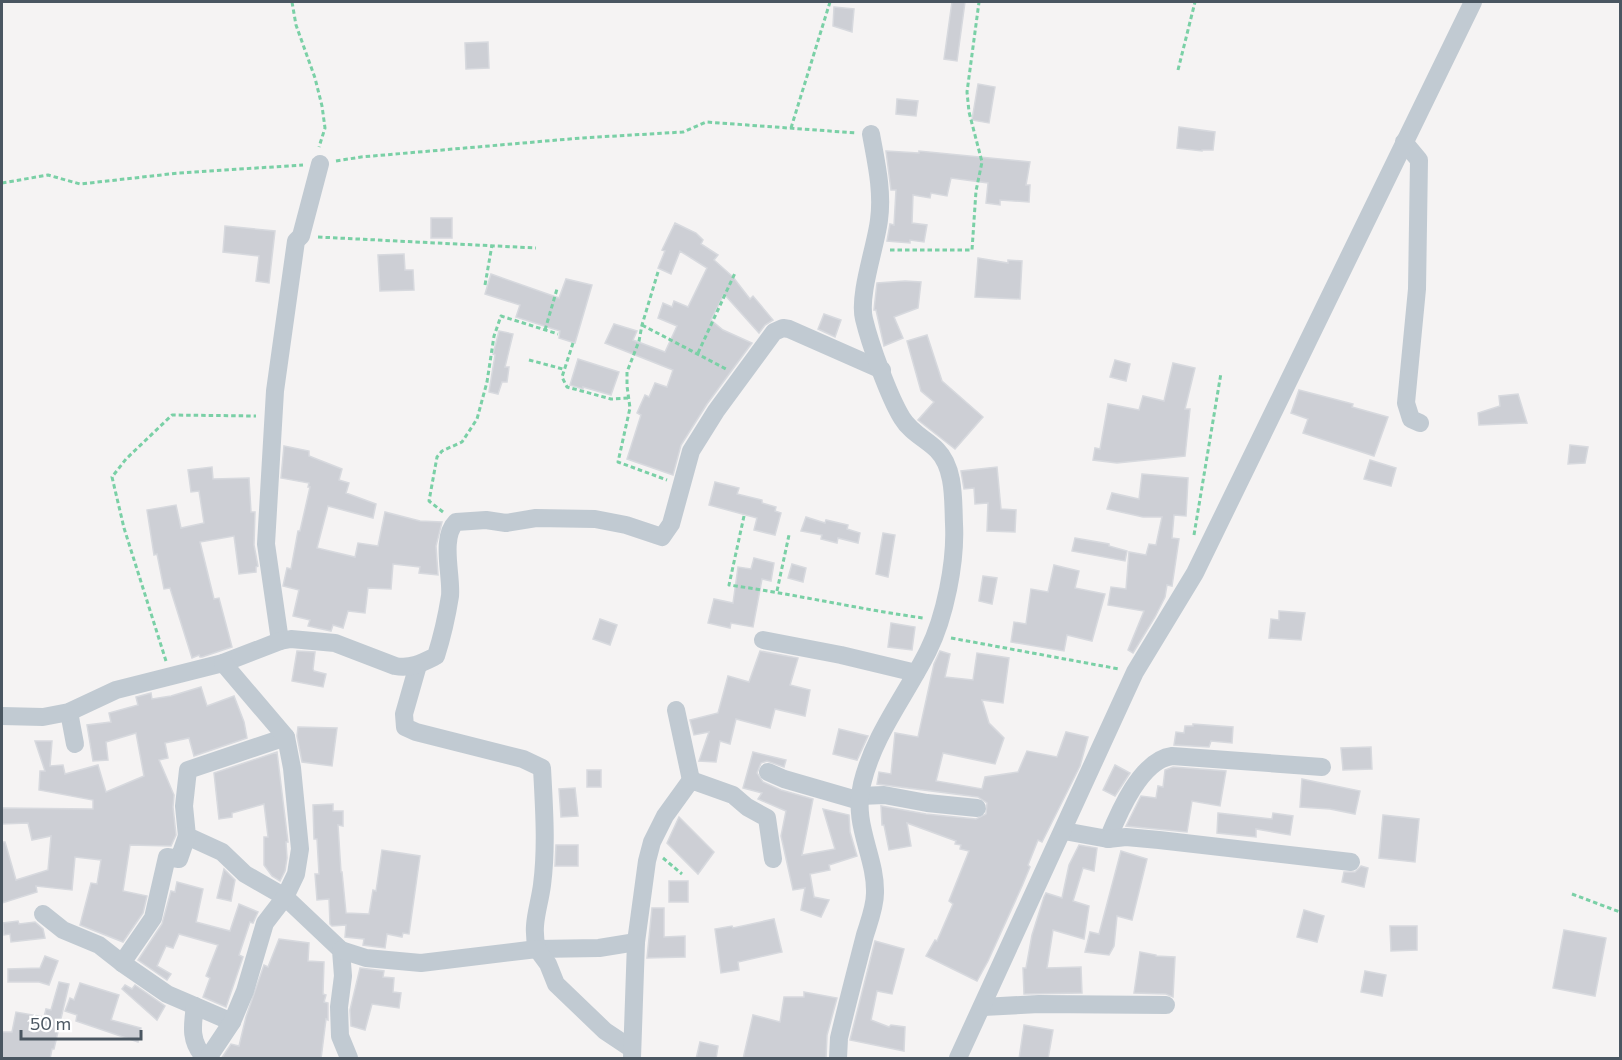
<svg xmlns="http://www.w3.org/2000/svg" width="1622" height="1060" font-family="Commissioner,sans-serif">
	<rect width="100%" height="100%" fill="#f5f3f3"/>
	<!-- building -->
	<g fill="#cdcfd5" stroke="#d7d9de" stroke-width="1.5">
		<polygon points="952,2 965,2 957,61 944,59"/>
		<polygon points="834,7 854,9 852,32 833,26"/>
		<polygon points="488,42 489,68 466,69 465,43"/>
		<polygon points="978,84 995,87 989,123 972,120"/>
		<polygon points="897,99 918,101 916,116 896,114"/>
		<polygon points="1179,127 1215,132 1213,150 1202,150 1202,151 1177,148"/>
		<polygon points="886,151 919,153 919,151 1030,162 1026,185 1030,185 1029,202 1000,200 1000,205 986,203 988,183 951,178 947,196 931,193 930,198 913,195 912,223 927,225 924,242 910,240 910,243 887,241 890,224 894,225 896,190 891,190"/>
		<rect x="431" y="218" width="21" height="20"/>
		<polygon points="675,223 696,233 703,240 701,244 718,255 714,260 733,277 750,299 753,296 773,320 765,325 759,333 724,294 711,320 723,330 752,343 707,404 681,445 673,475 627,459 641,415 637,413 645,395 649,397 655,383 667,387 673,370 605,343 614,324 637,331 633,340 665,352 677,326 658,318 663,303 672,307 674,301 688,307 707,268 680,251 671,274 658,268 665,251 662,250"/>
		<polygon points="225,226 275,231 269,283 256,281 259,256 223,252"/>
		<polygon points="404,254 405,270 413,270 414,290 380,291 378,255"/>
		<polygon points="978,258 1008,263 1008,260 1022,261 1020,299 975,297"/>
		<polygon points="491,274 559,298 566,279 592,285 575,343 559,338 560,331 516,317 520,305 485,294"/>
		<polygon points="905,281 921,282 918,308 894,317 903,338 884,346 876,310 874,310 877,283"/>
		<polygon points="824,314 841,320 835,337 818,329"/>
		<polygon points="499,331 513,334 505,367 509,367 507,382 502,382 498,394 489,392 495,355 493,354"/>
		<polygon points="927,335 942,381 983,417 955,449 918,420 934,402 921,391 907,341"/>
		<polygon points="578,359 619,372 611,395 583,387 583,389 570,385"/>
		<polygon points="1115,360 1130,364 1126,381 1110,377"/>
		<polygon points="1173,363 1195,368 1185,409 1190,409 1185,456 1117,463 1093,460 1095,448 1100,449 1108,404 1139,410 1143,396 1164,401"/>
		<polygon points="1299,390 1353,404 1352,407 1388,417 1374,456 1303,433 1308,419 1291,413"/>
		<polygon points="1518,394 1527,423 1479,425 1478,413 1500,406 1499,396"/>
		<polygon points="1570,445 1588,447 1585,463 1568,464"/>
		<polygon points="284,446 309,451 309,456 342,469 339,480 349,483 346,493 376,504 373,518 328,506 317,548 355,557 358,543 378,546 385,512 420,521 442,522 436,546 438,575 419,573 420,567 393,564 391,589 368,588 365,613 348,611 343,628 333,625 331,631 308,626 310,620 293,616 299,590 283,586 287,568 291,569 298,531 300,531 310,487 308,487 309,483 281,478"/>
		<polygon points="1370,460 1396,468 1391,486 1364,479"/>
		<polygon points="212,467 213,479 249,478 251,512 255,512 254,545 258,566 256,567 256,572 239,574 234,536 200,542 214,599 219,598 232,647 202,657 200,657 199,655 192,658 170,588 164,589 157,554 154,555 147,510 176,505 181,528 204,523 199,491 191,492 188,470"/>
		<polygon points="997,467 1001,509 1016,510 1015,532 987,531 988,503 975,504 974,488 964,489 961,471"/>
		<polygon points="1142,474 1188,478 1187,498 1186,516 1174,515 1172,538 1179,539 1172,586 1167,585 1165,597 1155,617 1133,653 1128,650 1144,611 1108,605 1111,587 1126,589 1129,552 1146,555 1149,544 1156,545 1162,517 1143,517 1107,509 1112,493 1139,499"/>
		<polygon points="715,482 739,488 737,494 762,500 762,503 776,507 775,511 781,513 775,535 754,530 757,518 709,505"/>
		<polygon points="806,517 825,523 826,520 848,525 847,529 860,533 858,543 838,538 837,543 821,539 822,535 801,531"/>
		<polygon points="883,533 895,535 888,577 876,574"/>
		<polygon points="1075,538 1109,544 1109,546 1127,551 1125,561 1072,551"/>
		<polygon points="754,558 774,563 771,581 762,579 753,627 731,623 730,628 708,623 714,599 733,603 738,567 751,569"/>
		<polygon points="792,564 806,568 803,582 788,578"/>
		<polygon points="1054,565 1079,571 1075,588 1105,594 1092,641 1067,635 1064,651 1011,642 1014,622 1026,624 1031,589 1048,592"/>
		<polygon points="983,576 997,578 992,604 979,601"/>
		<polygon points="1279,611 1305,613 1301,640 1269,638 1271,619 1279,620"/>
		<polygon points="600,619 617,625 610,645 593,639"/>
		<polygon points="891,623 915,627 912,650 888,647"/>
		<polygon points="297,651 315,652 313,669 314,671 326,674 323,687 292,681"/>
		<polygon points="760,651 798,658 790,685 810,690 805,716 775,709 770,728 736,719 730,744 720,741 716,762 699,761 709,732 694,735 690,720 718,713 728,676 749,682"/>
		<polygon points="940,651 950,654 945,677 973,680 977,653 1009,658 1003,703 982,700 989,723 1004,738 995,764 943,753 936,781 982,789 985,777 1018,772 1027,751 1057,757 1066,732 1088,737 1080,766 1042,842 1038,840 1028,865 1030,867 1022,886 988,961 977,981 926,956 935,940 937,941 953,904 949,901 969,851 960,849 961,845 955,844 956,841 907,823 911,846 889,850 884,825 882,825 881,806 926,814 976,819 986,814 987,803 978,797 877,784 879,772 891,774 895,733 918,737 934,664"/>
		<polygon points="201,687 207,706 234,696 244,722 247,738 194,756 189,738 165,743 168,758 159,760 174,795 173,807 176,835 171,846 130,845 123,891 147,896 143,913 123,942 80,925 91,883 97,884 101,860 75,857 72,890 36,886 37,892 2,903 2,842 5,842 16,880 48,870 51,836 32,840 28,823 2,824 2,808 93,809 93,800 39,790 40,771 45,771 35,741 52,741 50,766 63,765 65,774 98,765 106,792 144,776 136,733 106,742 108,760 93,761 87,725 111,722 109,713 138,705 136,697 151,693 152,699 171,696"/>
		<polygon points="1193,724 1233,727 1232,743 1211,741 1209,747 1174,745 1176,732 1184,733 1185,726 1193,726"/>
		<polygon points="298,727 337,728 332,766 302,762 297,736"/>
		<polygon points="839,729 868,736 857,760 833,754"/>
		<polygon points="1371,747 1372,769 1343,770 1341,748"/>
		<polygon points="277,752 288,842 286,842 287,858 285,871 280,881 272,876 264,865 264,837 268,837 264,804 232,813 232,817 219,819 214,773"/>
		<polygon points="753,752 786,760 784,767 767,761 761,763 757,773 763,782 781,790 813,799 802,855 835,849 823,809 849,815 850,832 857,856 829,865 830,870 810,874 814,897 829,900 821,917 801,910 805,888 793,890 781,836 786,811 758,799 762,793 743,788"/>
		<polygon points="1115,765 1130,773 1115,796 1103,790"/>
		<polygon points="1173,767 1226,771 1220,806 1192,801 1187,832 1126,826 1141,796 1156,798 1158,786 1163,787 1165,770"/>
		<rect x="587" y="770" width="14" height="17"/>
		<polygon points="1302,779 1360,791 1355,814 1330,809 1300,807"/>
		<polygon points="575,788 578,816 561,817 559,789"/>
		<polygon points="333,804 333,811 343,811 343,826 338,825 341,872 342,872 346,913 369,914 373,890 376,891 382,850 420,856 409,934 403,933 402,937 387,934 385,948 363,945 364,939 345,937 346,925 332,926 330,924 329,899 317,900 315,874 319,874 317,839 314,839 313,805"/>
		<polygon points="1218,813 1272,819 1273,813 1293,816 1290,835 1256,829 1256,837 1217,833"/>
		<polygon points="1383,815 1419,819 1415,862 1379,858"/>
		<polygon points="679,817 714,852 698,874 667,843"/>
		<polygon points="556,845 578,845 578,866 555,866"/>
		<polygon points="1079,845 1097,848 1094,871 1083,868 1073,901 1089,906 1084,939 1053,930 1047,968 1081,967 1082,993 1024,994 1023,968 1026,968 1032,935 1044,897 1046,893 1062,898 1069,865"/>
		<polygon points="1121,851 1147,859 1132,920 1117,916 1114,946 1109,955 1085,952 1090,932 1099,934"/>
		<polygon points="1361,866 1368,868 1364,887 1342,882 1344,872 1355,872"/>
		<polygon points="224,869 235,880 231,901 217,898"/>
		<rect x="669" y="881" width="19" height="21"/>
		<polygon points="177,882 203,889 196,922 230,931 239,904 258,912 253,923 250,922 239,955 243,957 226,1007 203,997 210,978 206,976 218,945 179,934 173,948 166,946 157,966 171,974 167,980 138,960 162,924 171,891 175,892"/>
		<polygon points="652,908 664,908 664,937 685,936 685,957 647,958"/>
		<polygon points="1304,910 1324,916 1317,942 1297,937"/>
		<polygon points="774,919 782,952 738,962 739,970 721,973 715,929 732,926 733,928"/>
		<polygon points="18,921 19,924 35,922 43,929 45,938 11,942 10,934 4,935 3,923"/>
		<polygon points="1390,926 1417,926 1417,950 1391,951"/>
		<polygon points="1564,930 1606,938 1595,996 1553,988"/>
		<polygon points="279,939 309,943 308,961 324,962 323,994 326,995 324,1002 328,1003 328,1020 326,1019 321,1059 221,1059 231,1044 239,1046 246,1017 264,965 268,967"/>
		<polygon points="875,941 904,949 892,994 877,991 871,1020 889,1027 891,1025 905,1027 904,1051 850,1040"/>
		<polygon points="1140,952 1156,955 1156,956 1175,957 1173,997 1166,994 1134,993"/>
		<polygon points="45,956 58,961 49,985 39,982 8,982 8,969 40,968"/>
		<polygon points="360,968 384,971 383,977 394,978 393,992 401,993 399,1008 372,1004 365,1030 351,1026 350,1010"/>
		<polygon points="1365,971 1386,975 1382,996 1361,992"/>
		<polygon points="59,982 69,984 54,1049 52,1049 50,1059 2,1059 2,1032 12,1032 16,1012 44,1017 46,1009 51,1010"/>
		<polygon points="80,983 119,995 111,1020 141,1028 138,1042 76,1021 77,1015 65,1011 70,998 74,1000"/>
		<polygon points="125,985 132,989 135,985 165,1006 157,1020 122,989"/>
		<polygon points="804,992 837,998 827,1035 826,1059 743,1059 753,1015 780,1022 784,997 804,997"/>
		<polygon points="1024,1025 1053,1030 1048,1059 1019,1059"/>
		<polygon points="700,1042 718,1046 716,1059 696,1059"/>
	</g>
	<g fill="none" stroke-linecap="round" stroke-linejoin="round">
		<!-- path -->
		<g stroke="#7ad0a6" stroke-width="3" stroke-dasharray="4.5 3" stroke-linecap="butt">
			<polyline points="292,2 296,25 315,78 322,106 325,128 319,147"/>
			<polyline points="1178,70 1195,2"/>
			<polyline points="791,128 830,2"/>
			<polyline points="336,161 361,157 581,138 683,132 706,122 857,133"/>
			<polyline points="2,183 48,175 80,184 179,173 303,165"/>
			<polyline points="318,237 536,248"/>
			<polyline points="890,250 972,250 976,191 982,162 969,112 967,92 979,2"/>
			<polyline points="658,272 642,325 639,341 627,372 627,386 630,408 618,462 667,480"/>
			<polyline points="485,285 492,245"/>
			<polyline points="642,325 728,370"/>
			<polyline points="545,330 557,289"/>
			<polyline points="573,343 562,377 567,387 611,399 628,398"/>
			<polyline points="698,353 735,273"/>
			<polyline points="529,360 563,369"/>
			<polyline points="443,512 429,501 437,457 442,451 462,442 477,419 487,382 494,336 501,316 558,334"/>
			<path d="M 744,516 L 729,585 C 794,594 858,609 923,618"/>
			<polyline points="1194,535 1221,373"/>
			<polyline points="777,591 789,535"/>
			<polyline points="951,638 1119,669"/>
			<polyline points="166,661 124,528 112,477 126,459 172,415 256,416"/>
			<polyline points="663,858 682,874"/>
			<polyline points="1572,894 1620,912"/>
		</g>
		<!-- street -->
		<g stroke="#c1cad2" stroke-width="18">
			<polyline points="1404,142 1419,160 1417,289 1406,403 1411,419 1420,423"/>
			<polyline points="763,640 841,655 916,673"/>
			<polyline points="280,641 266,544 275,391 296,241 301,236 320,164"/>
			<path d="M 418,665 L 404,714 L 405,727 L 416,732 L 523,759 L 542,768 C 544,807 547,847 542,885 C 539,908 531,924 537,949 L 599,948 L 636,942"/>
			<polyline points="676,710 691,780"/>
			<polyline points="69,712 75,744"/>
			<path d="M 2,716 L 43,717 L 69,712 L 116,690 L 223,663 L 280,641 L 291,639 L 335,643 L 395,666 C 411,669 422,663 436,656 C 442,637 447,615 450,596 C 452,576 440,538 456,522 L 486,520 L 506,523 L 536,518 L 595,519 L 626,525 L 662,537 L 671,524 L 691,451 L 716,411 L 774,332 L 783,328 L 789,329 L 882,370"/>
			<polyline points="286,737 188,770 184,806 187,836 222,852 245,874 285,897 341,950 343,976 339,1007 340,1036 349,1058"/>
			<polyline points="768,772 784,779 860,801"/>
			<polyline points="860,796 884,795 927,803 977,808"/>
			<path d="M 1064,831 L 1108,839 C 1119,812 1141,760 1172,756 L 1322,767"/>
			<polyline points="1108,839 1126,837 1159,840 1351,862"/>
			<polyline points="43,914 63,930 99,945 122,963 167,994 195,1006"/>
			<polyline points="341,950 366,958 421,963 537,949 548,964 556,984 605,1031 632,1049"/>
			<polyline points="122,963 153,918 167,857 179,859 187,836"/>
			<polyline points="983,1007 1039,1004 1166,1005"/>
			<path d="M 205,1058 C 190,1042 192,1027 195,1006 L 232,1022"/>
			<polyline points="208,1058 232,1022 245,991 265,923 285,897 296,874 300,849 292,768 286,737 223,663"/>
			<polyline points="632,1058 636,942 647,861 652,842 665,816 691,780 733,795 747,807 767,818 773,859"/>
			<path d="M 838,1058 L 839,1038 C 847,1004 856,970 865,935 C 869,922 875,907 875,893 C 876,856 852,825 862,784 C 874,734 905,697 928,651 C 945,617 956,562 954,524 C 953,501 955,468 937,450 C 926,439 911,433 902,418 C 889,397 870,344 864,319 C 858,295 876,246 879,220 C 883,191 876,162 871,134"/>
			<polyline points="958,1058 1135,672 1195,573 1473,2"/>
		</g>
	</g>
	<!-- border -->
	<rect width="1622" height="1060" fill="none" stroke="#4a5661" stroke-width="6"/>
	<!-- scale -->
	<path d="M21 1030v9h120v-9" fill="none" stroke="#4a5661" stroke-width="3"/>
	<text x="30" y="1030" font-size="18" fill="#4a5661" stroke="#ffffff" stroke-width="4.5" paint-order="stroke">50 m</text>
</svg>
